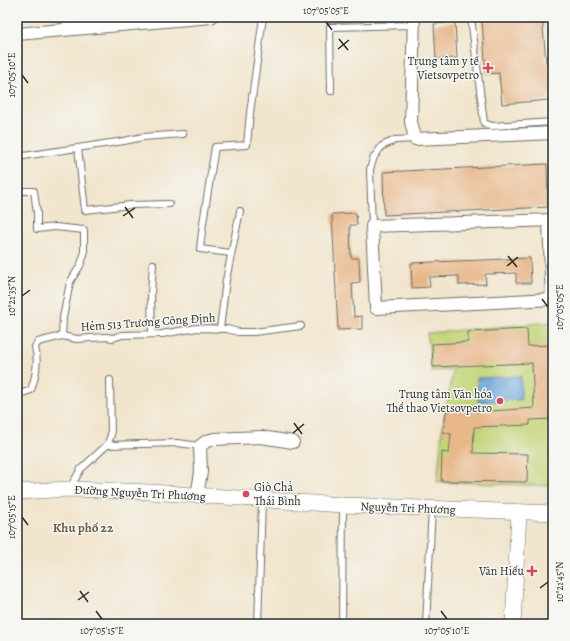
<svg xmlns="http://www.w3.org/2000/svg" width="570" height="641" font-family="Alegreya,serif">
	<rect width="100%" height="100%" fill="#f6f6f2"/>
	<filter id="ink" filterUnits="userSpaceOnUse"><feTurbulence type="fractalNoise" baseFrequency=".025" numOctaves="2"/><feDisplacementMap in="SourceGraphic" scale="8" xChannelSelector="R" yChannelSelector="G"/><feConvolveMatrix kernelMatrix="1 2 1 2 8 2 1 2 1" color-interpolation-filters="sRGB"/></filter>
	<filter id="wash" filterUnits="userSpaceOnUse"><feTurbulence type="fractalNoise" baseFrequency=".012" numOctaves="4" result="noise"/><feDisplacementMap in="SourceGraphic" scale="16" xChannelSelector="R" yChannelSelector="G"/><feGaussianBlur stdDeviation="0.9" result="paint"/><feColorMatrix in="noise" values="0 0 0 0 0 0 0 0 0 0 0 0 0 0 0 0 0 1.4 0 .05"/><feComposite in="paint" operator="in"/></filter>
	<g filter="url(#wash)">
		<rect width="100%" height="100%" fill="#f1e5cd"/>
		<!-- green -->
		<polygon fill="#c2d477" stroke="#768051" points="553,322 553,486 437,482 442,431 453,370 432,371 427,333"/>
		<!-- water -->
		<polygon fill="#67a2d7" stroke="#496681" points="521,376 521,400 478,402 477,378"/>
		<g id="blocks">
			<!-- building -->
			<g fill="#e8b88b">
				<polygon points="496,17 542,17 546,62 553,61 553,95 548,95 549,100 502,104 499,73 486,74 482,21 497,20"/>
				<polygon points="455,22 457,58 436,59 434,24"/>
				<polygon points="547,164 548,207 384,215 383,172"/>
				<polygon points="356,213 357,225 350,225 351,258 359,258 360,282 352,283 354,317 362,316 362,329 338,330 332,214"/>
				<polygon points="530,258 531,283 516,283 516,273 485,274 486,284 459,285 459,276 429,277 430,287 412,288 411,263"/>
				<polygon points="527,329 528,346 553,345 553,419 530,420 530,425 474,427 473,453 528,454 527,482 441,481 442,452 449,453 451,434 443,432 446,411 476,409 476,412 534,408 532,363 433,367 432,344 468,342 468,332"/>
			</g>
		</g>
	</g>
	<g filter="url(#ink)">
		<use href="#blocks" fill-opacity="0" stroke="#706c64" stroke-width="1"/>
		<g fill="none" stroke-linecap="round" stroke-linejoin="round">
			<!-- service casing -->
			<g stroke="#706c64" stroke-width="8">
				<g id="service">
					<polyline points="65,17 66,29"/>
					<polyline points="471,17 484,123 492,126 553,122"/>
					<polyline points="331,91 330,27 414,25"/>
					<polyline points="78,148 85,210 131,205 169,204"/>
					<polyline points="17,157 124,141 143,137 183,134"/>
					<polyline points="17,191 34,191 37,213 37,229 55,227 84,230 84,255 80,266 70,282 63,318 62,336"/>
					<polyline points="372,226 370,169 374,157 382,146 395,140 415,139"/>
					<polyline points="231,253 200,249 203,223 215,147 247,145 250,113 263,17"/>
					<polyline points="220,329 226,280 240,211"/>
					<polyline points="152,334 151,294 153,264"/>
					<path d="M 17,395 L 31,390 C 36,376 39,362 35,347 L 38,342 L 62,336 L 77,339 L 106,337 L 113,338 L 122,335 L 162,334 L 197,328 L 227,329 L 238,332 L 254,332 L 301,326"/>
					<polyline points="107,445 111,435 110,380"/>
					<polyline points="70,488 81,469 107,445 178,443 200,446"/>
					<polyline points="258,624 262,500"/>
					<polyline points="342,624 343,506"/>
					<polyline points="426,624 432,508"/>
				</g>
			</g>
			<!-- minor casing -->
			<g stroke="#706c64" stroke-width="14">
				<g id="minor">
					<polyline points="414,17 411,122 415,139 553,133"/>
					<polyline points="17,34 211,17"/>
					<polyline points="549,220 552,299 376,308 372,226 553,220"/>
					<polyline points="197,496 201,472 200,446 207,441 214,439 261,437 293,442"/>
				</g>
			</g>
			<!-- tertiary casing -->
			<g stroke="#706c64" stroke-width="16">
				<g id="tertiary">
					<polyline points="17,492 70,489 150,492 343,505 553,513"/>
					<polyline points="513,624 519,512"/>
				</g>
			</g>
			<!-- service -->
			<use href="#service" stroke="#fff" stroke-width="6"/>
			<!-- minor -->
			<use href="#minor" stroke="#fff" stroke-width="12"/>
			<!-- tertiary -->
			<use href="#tertiary" stroke="#fff" stroke-width="15"/>
		</g>
	</g>
	<!-- ticks -->
	<path fill="none" stroke="#2b2b2b" stroke-width="1.5" d="M 326,22 L 332,30M 339,39 L 348,50M 338,49 L 349,40M 22,75 L 28,83M 125,207 L 133,218M 123,216 L 135,208M 508,256 L 517,267M 507,266 L 518,257M 22,296 L 30,290M 542,299 L 548,307M 294,423 L 302,434M 293,433 L 304,424M 22,517 L 28,525M 540,588 L 548,582M 80,591 L 88,602M 78,600 L 89,592M 96,611 L 102,619M 441,611 L 447,619"/>
	<!-- markers -->
	<g fill="#d1495b" stroke="#f6f6f2" stroke-width="1.5">
		<path d="M486 62h4v4h4v4h-4v4h-4v-4h-4v-4h4z"/>
		<circle cx="500" cy="401" r="4"/>
		<circle cx="246" cy="494" r="4"/>
		<path d="M530 565h4v4h4v4h-4v4h-4v-4h-4v-4h4z"/>
	</g>
	<g text-anchor="middle" stroke-width="3" stroke-linejoin="round" paint-order="stroke">
		<!-- poi labels -->
		<g font-size="12" fill="#2b2b2b" stroke="#f6f6f2" text-anchor="end">
			<text x="479" y="65">Trung tâm y tế<tspan x="479" dy="14">Vietsovpetro</tspan></text>
			<text x="492" y="398">Trung tâm Văn hóa<tspan x="492" dy="14">Thể thao Vietsovpetro</tspan></text>
			<text x="254" y="491" text-anchor="start">Giò Chả<tspan x="254" dy="14">Thái Bình</tspan></text>
			<text x="524" y="575">Văn Hiếu</text>
		</g>
		<!-- street labels -->
		<g font-size="12" fill="#2b2b2b" stroke="#f6f6f2">
			<text transform="translate(148 322) rotate(-4)" y="4">Hẻm 513 Trương Công Định</text>
			<text transform="translate(140 493) rotate(3)" y="4">Đường Nguyễn Tri Phương</text>
			<text transform="translate(408 508) rotate(2)" y="4">Nguyễn Tri Phương</text>
		</g>
		<!-- neighbourhood labels -->
		<g font-size="13" font-weight="bold" fill="#6d5c4d" stroke="#f6f6f2">
			<text x="83" y="532">Khu phố 22</text>
		</g>
	</g>
	<!-- margin -->
	<rect width="570" height="641" fill="none" stroke="#f6f6f2" stroke-width="44"/>
	<rect x="22" y="22" width="526" height="597" fill="none" stroke="#2b2b2b" stroke-width="1.5"/>
	<g font-size="10" text-anchor="middle" fill="#2b2b2b">
		<text x="326" y="14">107°05'05"E</text>
		<text transform="translate(11 75) rotate(-90)" y="4">107°05'10"E</text>
		<text transform="translate(11 296) rotate(-90)" y="4">10°21'35"N</text>
		<text transform="translate(559 307) rotate(-90)" y="4">107°05'05"E</text>
		<text transform="translate(11 517) rotate(-90)" y="4">107°05'15"E</text>
		<text transform="translate(559 582) rotate(-90)" y="4">10°21'45"N</text>
		<text x="102" y="634">107°05'15"E</text>
		<text x="447" y="634">107°05'10"E</text>
	</g>
</svg>
